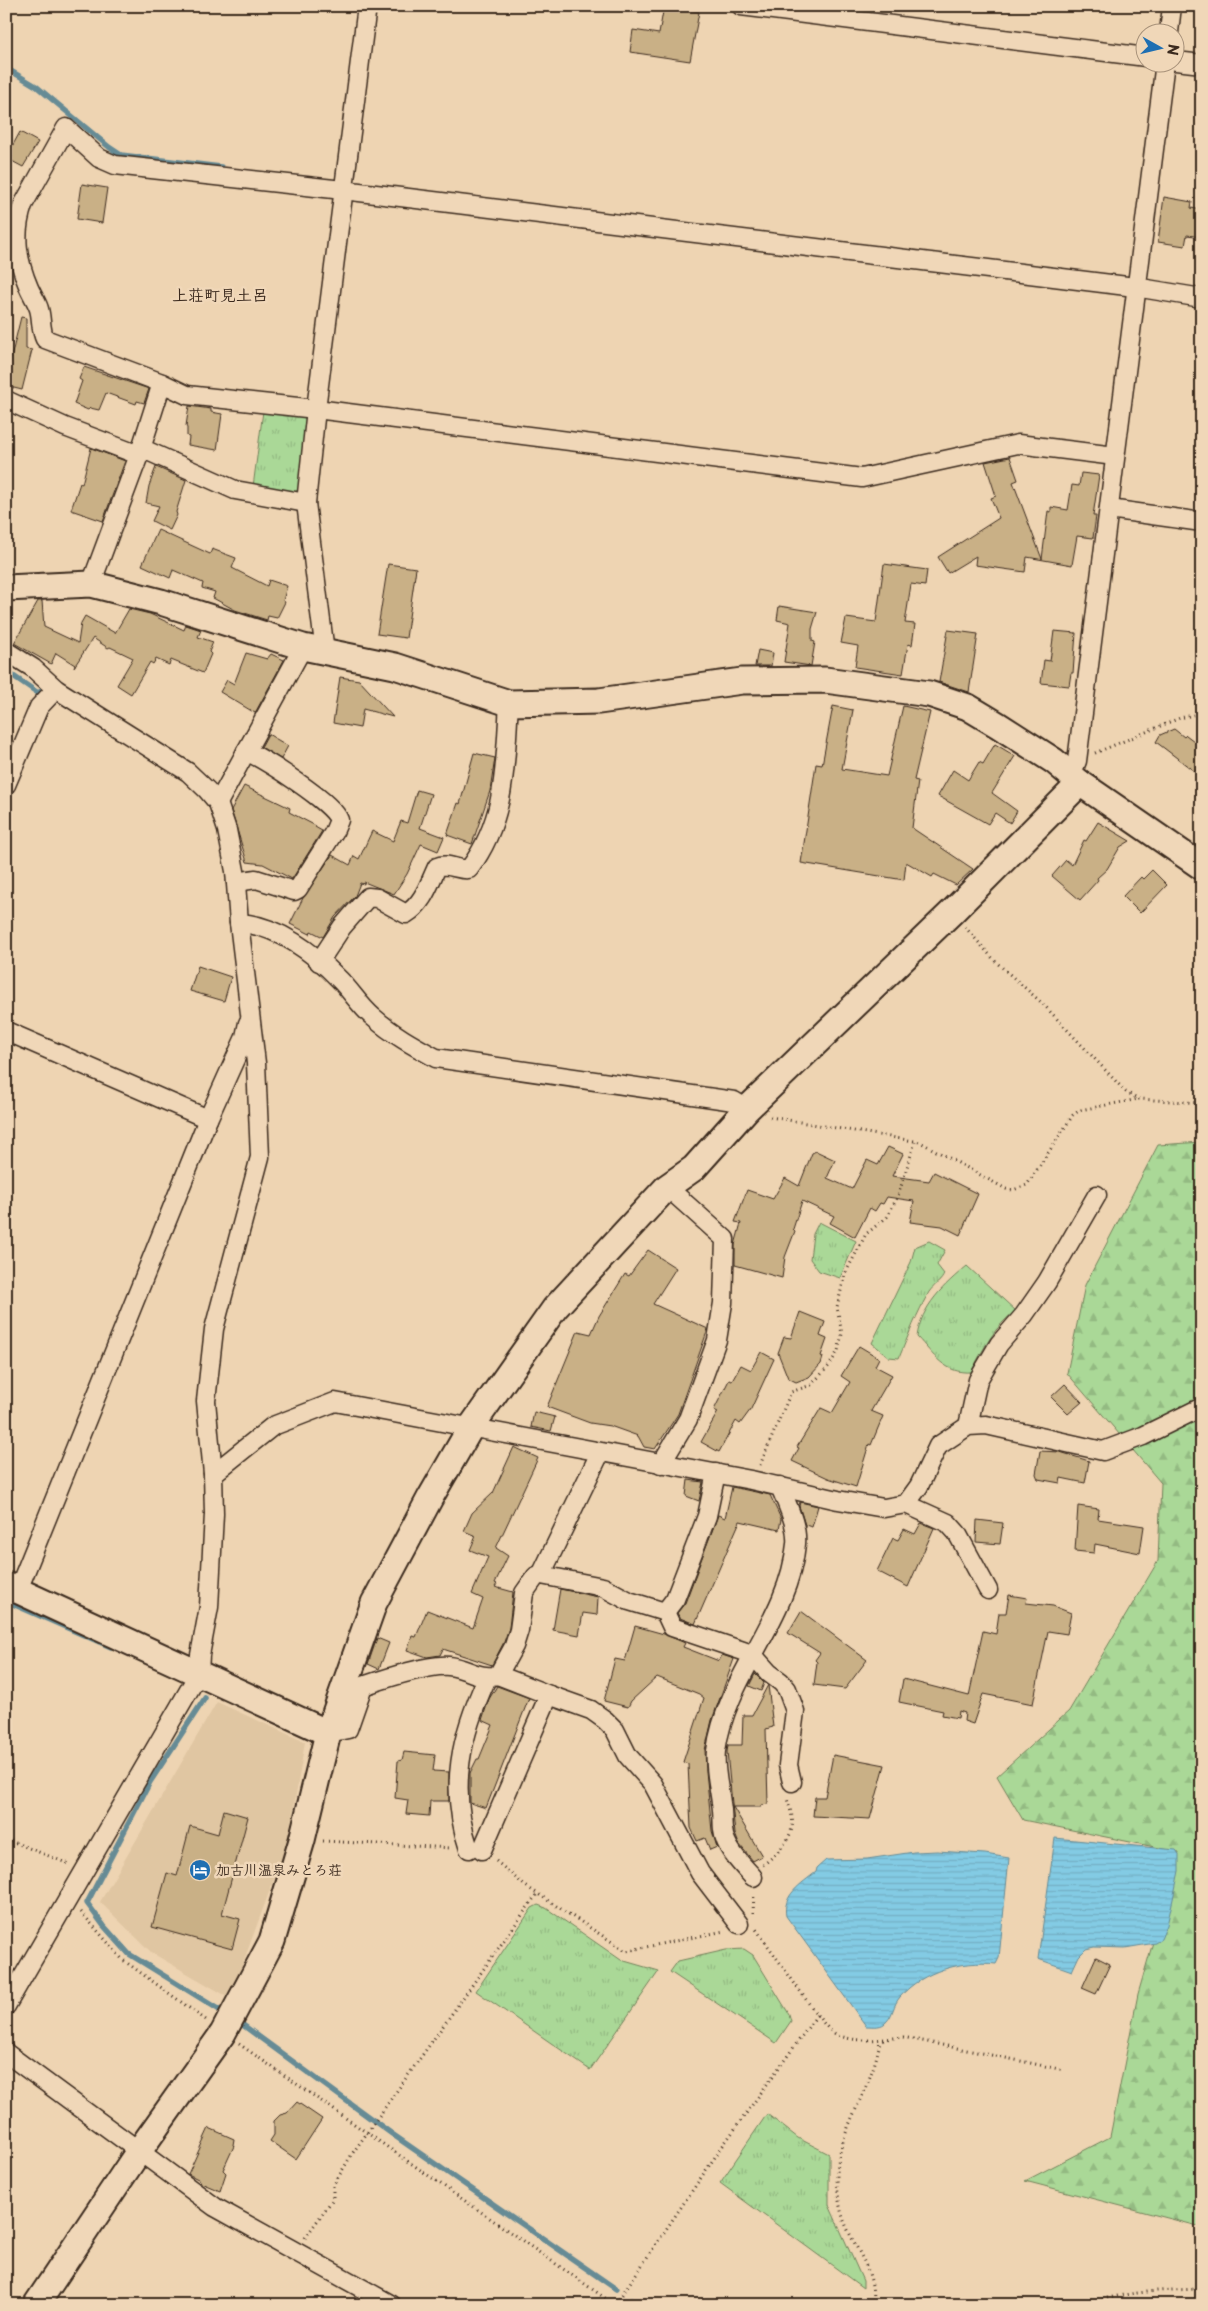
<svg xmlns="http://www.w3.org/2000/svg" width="1208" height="2311" font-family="'Playpen Sans','Klee One',sans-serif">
	<defs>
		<pattern id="grass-tufts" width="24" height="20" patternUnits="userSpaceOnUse" patternTransform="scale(1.25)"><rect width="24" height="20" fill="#aad897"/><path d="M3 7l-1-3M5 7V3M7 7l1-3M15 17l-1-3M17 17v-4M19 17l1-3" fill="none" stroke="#93ba82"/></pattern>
		<pattern id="forest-firs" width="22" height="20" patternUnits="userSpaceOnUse" patternTransform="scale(1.25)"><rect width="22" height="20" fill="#aad897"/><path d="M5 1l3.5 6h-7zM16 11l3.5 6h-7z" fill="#93ba82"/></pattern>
		<pattern id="water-rules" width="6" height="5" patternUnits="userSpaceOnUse" patternTransform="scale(1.25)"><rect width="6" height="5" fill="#83cbe4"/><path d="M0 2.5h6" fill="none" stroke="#72aec3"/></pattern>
	</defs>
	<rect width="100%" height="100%" fill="#eed4b2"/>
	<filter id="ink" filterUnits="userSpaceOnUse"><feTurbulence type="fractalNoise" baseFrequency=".02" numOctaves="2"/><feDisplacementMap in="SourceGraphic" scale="10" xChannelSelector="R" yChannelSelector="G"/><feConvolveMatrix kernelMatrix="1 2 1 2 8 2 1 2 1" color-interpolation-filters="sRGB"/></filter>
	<g filter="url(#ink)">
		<!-- built -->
		<polygon fill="#e0c6a2" points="217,1702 305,1742 288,1841 230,1998 152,1953 100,1902"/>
		<!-- grass -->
		<g fill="url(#grass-tufts)" stroke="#72815a">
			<polygon points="263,411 306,416 309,420 300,488 293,494 253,487"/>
			<polygon points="819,1222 856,1241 840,1278 819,1271 810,1259 813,1234"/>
			<path d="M 929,1241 L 945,1250 L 937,1265 L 944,1274 C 942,1281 934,1285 929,1292 C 917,1313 908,1336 899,1358 L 889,1357 L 872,1343 L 911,1262 L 915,1247 Z"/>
			<path d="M 967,1266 L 1016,1311 C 994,1326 983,1350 971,1372 C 945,1374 934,1355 917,1337 C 921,1306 944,1285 967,1266 Z"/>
			<polygon points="538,1905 546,1908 621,1960 659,1971 590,2070 476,1991 532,1908"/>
			<polygon points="744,1949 753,1955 789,2014 791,2021 776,2043 670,1972 678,1961 726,1950"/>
			<polygon points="767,2114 798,2138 829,2154 829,2205 863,2281 863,2288 720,2183"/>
		</g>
		<!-- forest -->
		<polygon fill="url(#forest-firs)" stroke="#72815a" points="1202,1142 1202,2227 1025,2181 1110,2137 1138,1994 1179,1852 1023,1820 997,1776 1069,1711 1158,1561 1161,1483 1067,1373 1085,1285 1158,1145"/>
		<!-- water -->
		<g fill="url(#water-rules)" stroke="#668b95">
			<polygon points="1055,1838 1176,1850 1179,1854 1179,1871 1173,1899 1167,1925 1161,1939 1155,1943 1125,1948 1094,1947 1086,1949 1079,1956 1072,1971 1038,1959"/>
			<path d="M 937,1851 L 985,1854 L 1009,1858 L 999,1958 L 996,1964 C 962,1960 922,1971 900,1997 C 893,2005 893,2015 887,2021 C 882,2028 874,2026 866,2026 L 786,1916 C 782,1895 801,1884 816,1872 L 817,1868 L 826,1860 L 867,1859 L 914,1852 Z"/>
		</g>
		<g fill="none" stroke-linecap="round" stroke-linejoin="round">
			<!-- stream -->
			<g stroke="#668b95" stroke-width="5.5">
				<polyline points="6,68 36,86 109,147 121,155 221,167"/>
				<polyline points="6,671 38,693 46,688"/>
				<polyline points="6,1601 111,1647"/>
				<polyline points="205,1698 150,1782 87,1903 104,1926 129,1954 226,2014"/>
				<polyline points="236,2020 392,2134 616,2289"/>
				<polyline points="631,2300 636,2305"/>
			</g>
		</g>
		<!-- building -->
		<g fill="#c9b086" stroke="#3b2a1e">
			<polygon points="664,6 699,12 690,61 630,52 633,30 659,34"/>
			<polygon points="20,132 38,142 23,167 10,160 12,156 8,154"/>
			<polygon points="82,184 107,188 102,223 77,219"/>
			<polygon points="1164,197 1192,202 1191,208 1202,210 1202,237 1187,235 1185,246 1158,242"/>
			<polygon points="21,317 26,318 26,349 32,350 22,390 6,386 6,378"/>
			<polygon points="84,367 149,389 144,403 137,401 136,404 106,393 99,410 90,408 88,410 74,404 82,381 79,379"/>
			<polygon points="189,406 211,409 211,412 222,414 217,450 188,445 189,437 187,436 187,428 186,426"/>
			<polygon points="91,448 125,461 103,521 71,510 80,483 82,484"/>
			<polygon points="1010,457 1018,480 1013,482 1042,559 1048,511 1051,512 1051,507 1068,510 1072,485 1079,486 1081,473 1099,475 1093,516 1096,516 1093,538 1077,536 1072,565 1027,557 1025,572 975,565 976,556 948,573 938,557 999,518 991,498 996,496 985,462"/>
			<polygon points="156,467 186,480 176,512 177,515 170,530 152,521 159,506 146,503 149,486"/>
			<polygon points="158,530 210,554 212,549 236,558 232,568 267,586 269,580 287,586 283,601 285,602 277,618 268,616 267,620 235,610 213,598 215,592 202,588 203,583 173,570 170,578 142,565"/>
			<polygon points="388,564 416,568 406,638 377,634"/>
			<polygon points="884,564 927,570 925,586 911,584 905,623 915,624 912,645 908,644 903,674 855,667 858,646 841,643 846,618 876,622"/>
			<polygon points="38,601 42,601 44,627 78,643 81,623 85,616 115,633 129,609 150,614 184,630 186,625 201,630 198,637 213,642 209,652 211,654 203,673 171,660 169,665 156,659 153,664 150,662 131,694 117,685 133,658 110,647 108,648 93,638 74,667 75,665 56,653 51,664 14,643"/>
			<polygon points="779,606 817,612 812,629 812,641 815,642 811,666 784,662 790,623 777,620"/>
			<polygon points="948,630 978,634 969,692 939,682"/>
			<polygon points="1054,631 1076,633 1073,673 1071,673 1069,686 1041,683 1044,660 1050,661"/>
			<polygon points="758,650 773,653 771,666 755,666"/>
			<polygon points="246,653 267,659 271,654 284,660 255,713 220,692 227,680 234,684"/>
			<polygon points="340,677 359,680 393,717 363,709 360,728 333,723"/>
			<polygon points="833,706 853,710 842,769 887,776 903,706 930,712 914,780 918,781 912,828 973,869 956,885 934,874 932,877 906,862 904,880 801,863 816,764 822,765"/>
			<polygon points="1174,729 1184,737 1186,735 1202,747 1202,761 1194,771 1156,742 1160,735"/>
			<polygon points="268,734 288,746 281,759 261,747"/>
			<polygon points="995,744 1015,756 992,793 1017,811 1010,823 995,813 988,824 938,796 953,770 968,780 979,762 983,764"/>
			<polygon points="474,753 495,758 490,791 472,844 447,835 458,803 460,804"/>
			<polygon points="244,786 290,808 289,812 316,826 315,827 322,831 292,879 263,864 247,862 231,810"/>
			<polygon points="417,790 431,794 420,828 444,837 438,851 421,844 407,874 394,894 364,882 364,884 360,883 355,896 335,917 323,937 311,931 310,934 290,924 303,898 332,855 350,865 354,856 359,859 372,831 393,841 401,821 407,823"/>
			<polygon points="1098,822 1130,841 1120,847 1107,869 1097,878 1098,880 1080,900 1052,876 1066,860 1072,865 1084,840 1086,841"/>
			<polygon points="1152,870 1167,885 1140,913 1123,896 1141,877 1143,879"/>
			<polygon points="198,966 231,977 224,1001 190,991"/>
			<polygon points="888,1147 903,1154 892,1176 929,1181 934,1172 978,1194 960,1235 942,1226 910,1222 914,1201 887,1197 883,1204 880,1203 875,1211 870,1208 855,1237 830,1223 834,1216 802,1201 793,1229 795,1231 785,1257 782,1278 735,1265 735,1245 741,1223 735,1222 747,1190 773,1199 785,1178 799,1186 812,1153 816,1151 835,1160 827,1178 852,1189 867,1160 878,1165"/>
			<polygon points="648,1250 676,1268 653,1304 708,1329 678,1414 655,1449 644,1447 638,1436 610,1426 590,1423 547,1407 578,1331 591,1334 599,1316 625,1274 629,1276"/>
			<polygon points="800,1312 825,1322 820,1336 827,1339 821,1356 823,1357 821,1364 809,1377 796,1382 788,1378 778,1353 784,1337 791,1338"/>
			<polygon points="859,1346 879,1358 875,1366 892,1375 871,1411 883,1416 871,1445 869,1444 856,1487 828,1478 792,1461 799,1448 797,1447 821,1408 832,1413 850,1382 841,1376"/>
			<polygon points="761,1352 774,1359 751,1409 740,1424 736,1421 719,1452 701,1442 718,1412 714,1410 729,1380 732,1381 741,1365 751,1370"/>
			<polygon points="1065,1384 1082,1402 1068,1414 1051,1397"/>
			<polygon points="534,1412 555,1417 551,1431 531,1427"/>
			<polygon points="514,1447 538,1458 496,1548 508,1556 495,1583 497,1584 495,1587 513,1592 509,1628 504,1642 492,1665 443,1649 440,1655 427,1657 407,1650 412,1636 416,1637 427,1610 473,1628 483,1599 472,1594 488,1557 470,1550 476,1536 464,1531 472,1513 493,1493"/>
			<polygon points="1040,1451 1060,1452 1089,1461 1085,1483 1061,1478 1060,1483 1038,1479 1036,1474"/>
			<polygon points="688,1480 703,1482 699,1501 686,1496"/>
			<polygon points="732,1487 770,1495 781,1519 779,1530 740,1521 695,1624 680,1618 677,1613 685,1603 718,1515 725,1518"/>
			<polygon points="800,1502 818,1506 812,1527 805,1525 799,1506"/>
			<polygon points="1078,1506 1099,1509 1098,1519 1144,1526 1140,1553 1095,1544 1094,1553 1075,1551"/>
			<polygon points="977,1520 1003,1523 1000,1544 976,1542"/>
			<polygon points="921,1523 934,1528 908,1587 877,1571 893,1538 898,1540 904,1529 915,1534"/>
			<polygon points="560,1589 598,1597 597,1615 583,1613 579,1635 553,1630"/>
			<polygon points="1009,1595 1027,1598 1026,1603 1053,1606 1071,1613 1067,1634 1048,1631 1033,1704 983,1694 973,1724 964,1721 965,1713 959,1711 958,1718 942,1715 943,1711 899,1702 903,1679 969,1696 983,1631 996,1634 999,1613 1006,1613"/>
			<polygon points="801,1611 867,1660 845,1689 814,1685 817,1662 815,1660 820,1653 788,1633"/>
			<polygon points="635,1626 664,1634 685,1643 683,1647 719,1661 722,1655 734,1659 712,1720 705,1750 706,1771 712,1831 717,1847 710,1850 705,1838 697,1841 691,1828 688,1764 683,1762 704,1698 699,1694 657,1677 631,1701 628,1707 604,1701 615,1659 625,1661"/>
			<polygon points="377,1638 389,1643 379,1669 368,1664"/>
			<polygon points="755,1674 764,1683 761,1691 749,1686"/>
			<polygon points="768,1685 773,1727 766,1729 768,1804 762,1805 761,1807 733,1807 762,1856 753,1861 739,1844 735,1834 727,1752 728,1745 742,1745 743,1715 752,1715"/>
			<polygon points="497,1686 529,1698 486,1808 470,1803 470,1773 477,1759 479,1759 493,1725 482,1720 489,1699"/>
			<polygon points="404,1752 435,1755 433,1771 449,1772 449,1801 430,1801 429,1816 406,1814 408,1800 395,1798 398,1761 402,1760"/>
			<polygon points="833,1755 885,1765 870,1819 813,1816 815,1797 825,1797"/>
			<polygon points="224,1810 248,1817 222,1914 240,1919 232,1949 152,1927 167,1873 177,1876 190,1826 218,1834"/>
			<polygon points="1096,1957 1110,1964 1096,1994 1082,1988"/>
			<polygon points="297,2102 322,2119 296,2159 270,2141 274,2135 274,2121 280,2115 287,2113"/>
			<polygon points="209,2128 234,2139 233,2145 234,2146 223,2170 226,2173 220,2191 201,2183 200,2180 188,2174"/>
		</g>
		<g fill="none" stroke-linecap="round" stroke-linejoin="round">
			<!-- street casing -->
			<g stroke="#3b2a1e" stroke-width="21">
				<g id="street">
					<polyline points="741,6 1146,57"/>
					<polyline points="1169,32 1172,6"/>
					<polyline points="1176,61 1202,64"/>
					<polyline points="6,400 65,427 139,455 91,584"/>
					<polyline points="141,448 235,490 306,503"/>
					<polyline points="139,455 162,383"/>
					<path d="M 1115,456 L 1018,444 L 862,478 L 316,409 L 187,395 L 162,383 L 45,339 C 40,329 42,319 39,309 C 37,302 32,295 29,288 C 17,260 13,234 23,205 L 66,128 L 99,158 L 115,165 L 343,190 L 1135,287 L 1202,298"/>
					<polyline points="1109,509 1202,522"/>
					<polyline points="6,651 33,668 56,689 188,772 207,790 218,803 227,830 235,871 239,923 256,1063 260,1157 214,1329 206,1401 213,1474 214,1514 209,1607 200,1655 199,1673 6,2006"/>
					<polyline points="325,652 306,503 316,409 367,6"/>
					<polyline points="1071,775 1077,761 1165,62"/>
					<polyline points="6,785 39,707 56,689"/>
					<polyline points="218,803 303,647"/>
					<path d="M 236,882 L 256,879 L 294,891 L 298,889 L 334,832 L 339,820 C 333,802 265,760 246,751"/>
					<path d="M 239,923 C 277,925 314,953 340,980 C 351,991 360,1006 373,1017 C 392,1034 414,1046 436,1058 L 734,1101 L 747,1109"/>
					<path d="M 319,962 L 342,927 L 368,897 L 377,898 L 406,914 C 423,904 429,884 437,867 C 448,862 458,871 469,869 C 507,819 505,763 509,703"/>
					<polyline points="6,1031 208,1119"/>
					<polyline points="968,1426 978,1380 999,1344 1024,1315 1047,1282 1097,1195"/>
					<polyline points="661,1464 688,1419 717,1340 723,1303 725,1239 667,1187"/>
					<polyline points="213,1474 273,1426 335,1402 751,1480 838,1500 884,1508 906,1504 948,1523 957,1533 988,1590"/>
					<polyline points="906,1504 919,1486 938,1446 968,1426 986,1425 1103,1451 1143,1436 1202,1407"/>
					<polyline points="541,1575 600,1453"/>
					<polyline points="18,1590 208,1119 245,1037 248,1023"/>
					<polyline points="665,1612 675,1599 707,1516 716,1473"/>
					<polyline points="498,1675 549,1695"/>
					<path d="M 328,1733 L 348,1729 L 363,1686 C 384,1679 428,1664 449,1666 C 468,1668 479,1680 498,1675 L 514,1646 L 519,1630 L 524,1593 L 536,1576 L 541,1575 L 603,1587 L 629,1601 L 665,1612 L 672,1627 L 752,1654 L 769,1673 L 781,1682 L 787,1689 L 795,1711 L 788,1765 L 792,1782"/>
					<path d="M 469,1849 C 448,1788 461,1735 487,1678"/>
					<polyline points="482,1850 549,1695 591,1710 605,1720 615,1730 628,1756 653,1784 700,1873 739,1924"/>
					<path d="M 753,1877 C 741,1864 725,1848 723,1830 C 722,1821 723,1812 721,1803 C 719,1786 714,1768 716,1751 C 726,1675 789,1620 796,1544 C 798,1525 786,1503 780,1486"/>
					<polyline points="6,2053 215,2207 392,2305"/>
				</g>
			</g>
			<!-- secondary casing -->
			<g stroke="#3b2a1e" stroke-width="29">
				<g id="secondary">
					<polyline points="6,588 91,584 161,602 303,647 395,666 509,703 599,701 742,681 825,680 929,694 968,707 998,725 1054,761 1080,783 1202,867"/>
					<polyline points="6,1585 328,1733"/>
					<polyline points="36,2305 139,2151 223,2033 272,1941 302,1840 328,1733 374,1603 430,1498 471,1427 555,1308 667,1187 694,1168 747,1109 952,912 1080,783"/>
				</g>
			</g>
			<!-- path -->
			<g stroke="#3b2a1e" stroke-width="3" stroke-dasharray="1 4" stroke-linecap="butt">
				<polyline points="1095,753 1180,718 1202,713"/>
				<polyline points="965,927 997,963 1042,1003 1126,1092 1139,1099 1202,1103"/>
				<polyline points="770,1117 920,1142 1006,1189 1013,1190 1027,1185 1073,1115 1080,1110 1139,1099"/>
				<polyline points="760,1465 791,1392 811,1385 829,1366 838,1351 842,1334 837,1307 845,1274 866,1234 887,1217 898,1196 915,1142"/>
				<polyline points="6,1839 69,1864"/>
				<polyline points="323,1841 451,1848"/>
				<polyline points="496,1861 524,1885 626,1951 724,1931"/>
				<path d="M 763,1865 C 777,1854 796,1836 792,1817 C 791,1810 788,1804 787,1798"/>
				<polyline points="81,1912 123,1960 206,2020"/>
				<polyline points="753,1913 754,1894"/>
				<path d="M 817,2015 C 822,2021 829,2031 836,2034 C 855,2044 883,2039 903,2037 L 1064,2070"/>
				<polyline points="239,2044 615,2305 719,2151 817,2015 756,1929"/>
				<polyline points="305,2238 333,2199 333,2186 352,2154 537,1894"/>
				<path d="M 872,2305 C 877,2273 856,2251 845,2223 C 839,2209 837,2189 837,2174 C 839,2126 874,2087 880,2040"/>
				<path d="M 1083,2305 C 1122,2292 1161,2290 1202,2289"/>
			</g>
			<!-- street -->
			<use href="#street" stroke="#f0d7b8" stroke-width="18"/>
			<!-- secondary -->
			<use href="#secondary" stroke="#f0d7b8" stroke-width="25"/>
		</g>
	</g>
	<!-- icons -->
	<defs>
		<g id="hotel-disc" transform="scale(1.125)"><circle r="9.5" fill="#1f6fb2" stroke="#f0d7b8"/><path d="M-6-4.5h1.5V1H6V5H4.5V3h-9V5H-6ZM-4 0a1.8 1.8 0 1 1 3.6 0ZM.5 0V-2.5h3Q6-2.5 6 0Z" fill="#fff"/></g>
	</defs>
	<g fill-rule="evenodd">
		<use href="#hotel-disc" x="200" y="1870"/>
	</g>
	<g text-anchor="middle" stroke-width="5" stroke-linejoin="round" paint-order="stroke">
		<!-- poi labels -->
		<g font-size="14" font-weight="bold" fill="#3b2a1e" stroke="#f0d7b8" text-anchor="start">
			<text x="216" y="1875">加古川温泉みとろ荘</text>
		</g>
		<!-- quarter labels -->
		<g font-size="16" font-weight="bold" fill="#3b2a1e" stroke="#f0d7b8">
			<text x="220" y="301">上荘町見土呂</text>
		</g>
	</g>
	<!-- margin -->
	<rect width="1208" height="2311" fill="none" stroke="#f0d7b8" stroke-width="25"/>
	<rect x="12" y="12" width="1183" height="2286" fill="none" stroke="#3b2a1e" stroke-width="2" filter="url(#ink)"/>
	<!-- north arrow -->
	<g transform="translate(1160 48) rotate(98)"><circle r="24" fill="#f0d7b8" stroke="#a8927a"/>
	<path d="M0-4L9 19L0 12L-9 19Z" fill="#1f6fb2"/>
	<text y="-8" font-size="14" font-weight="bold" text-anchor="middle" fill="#3b2a1e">N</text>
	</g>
</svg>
